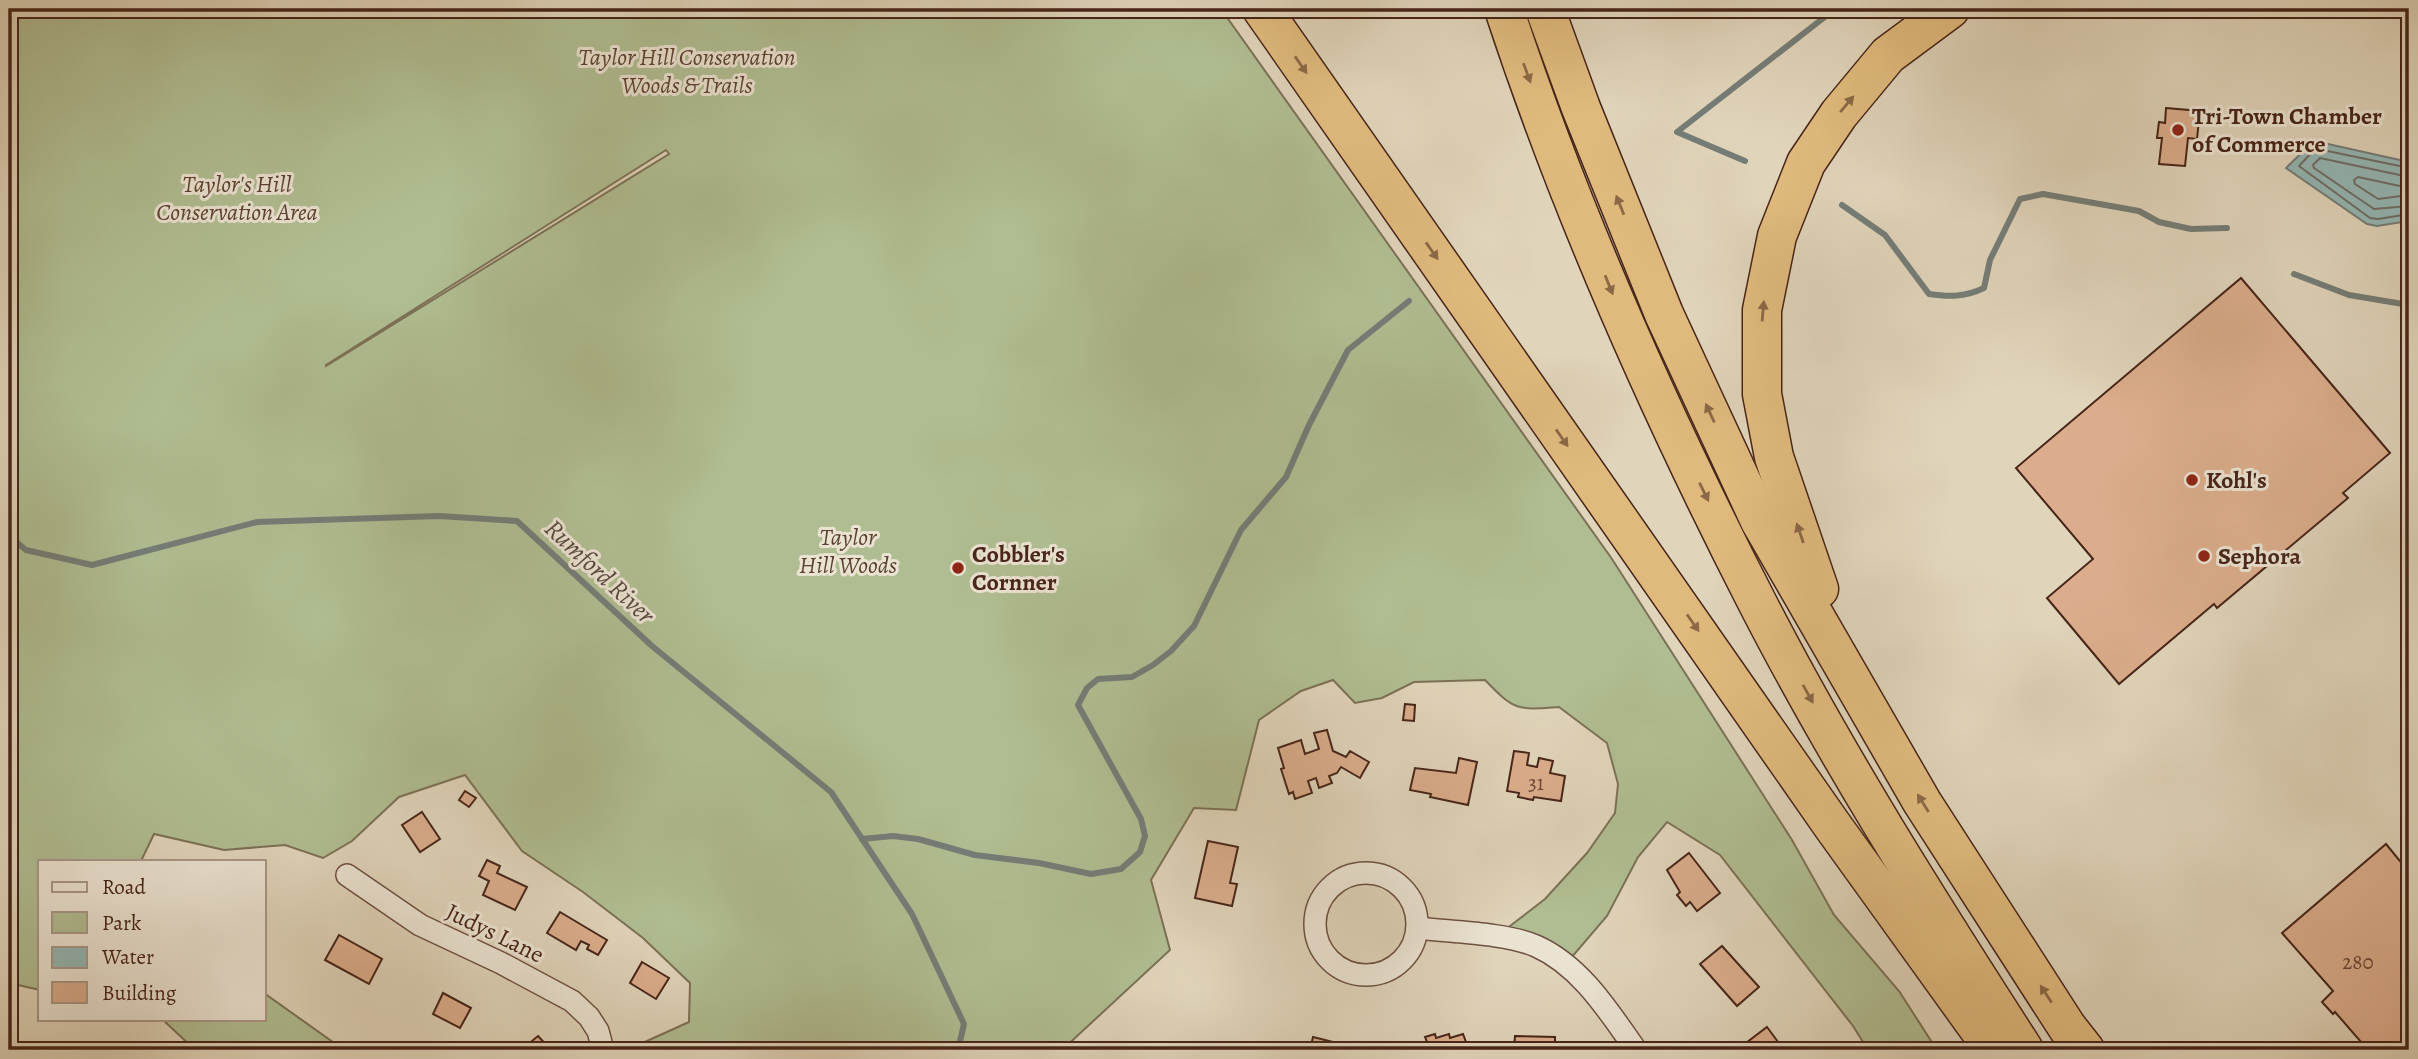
<svg xmlns="http://www.w3.org/2000/svg" width="2418" height="1059" font-family="Alegreya,serif">
	<rect width="100%" height="100%" fill="#e0d4ba"/>
	<filter id="stains"><feTurbulence type="fractalNoise" baseFrequency=".00286" numOctaves="4"/><feColorMatrix values="0 0 0 0 .2 0 0 0 0 .09 0 0 0 0 .02 0 0 0 .5 -.17"/></filter>
	<radialGradient id="worn" r=".72"><stop offset=".6" stop-color="#630" stop-opacity="0"/><stop offset="1" stop-color="#630" stop-opacity=".3"/></radialGradient>
	<!-- green -->
	<g fill="#b0bd92" stroke="#7c7156" stroke-width="2" fill-rule="evenodd">
		<path d="M 9,9 L 1221,9 L 1612,559 L 1792,840 L 1834,915 L 1899,991 L 1933,1044 L 1931,1050 L 1868,1050 L 1853,1026 L 1720,855 L 1667,822 L 1638,857 L 1607,916 L 1565,965 L 1497,936 L 1545,899 L 1587,853 L 1615,813 L 1618,784 L 1607,743 L 1559,707 C 1517,710 1515,711 1485,680 L 1414,682 L 1382,698 L 1355,703 L 1333,680 L 1301,691 L 1259,720 L 1236,810 L 1194,808 L 1151,880 L 1170,950 L 1062,1050 L 627,1050 L 689,1022 L 690,983 L 643,938 L 583,892 L 522,851 L 465,775 L 399,797 L 352,841 L 323,858 L 285,845 L 224,850 L 154,834 L 141,861 L 40,861 L 40,990 L 9,983 ZM 666,150 L 669,154 L 326,366 L 326,365 Z"/>
		<polygon points="264,993 344,1050 195,1050 162,1019 264,1019"/>
	</g>
	<!-- water -->
	<polygon fill="#94b7b5" stroke="#757d77" stroke-width="2" points="2319,142 2409,162 2409,221 2377,226 2367,224 2286,168 2312,143"/>
	<g fill="none" stroke-linecap="round" stroke-linejoin="round">
		<!-- shore -->
		<g stroke="#6e6e67" stroke-width="2">
			<polyline points="2409,168 2318,149 2314,150 2299,166 2370,218 2378,219 2409,214"/>
			<polyline points="2409,177 2320,158 2313,165 2314,168 2374,209 2409,206"/>
			<polyline points="2409,188 2358,177 2354,180 2355,184 2378,199 2409,195"/>
		</g>
		<!-- stream -->
		<g stroke="#757d77" stroke-width="6">
			<polyline points="1745,161 1677,132 1835,9"/>
			<path d="M 1842,205 L 1885,235 L 1929,294 C 1950,297 1965,297 1984,288 L 1990,260 L 2020,199 L 2043,194 L 2139,211 L 2159,222 L 2191,229 L 2227,228"/>
			<polyline points="2294,274 2349,295 2409,305"/>
			<polyline points="9,536 26,550 92,565 257,522 439,516 517,521 652,646 831,792 912,914 964,1024 958,1050"/>
			<polyline points="862,839 893,836 918,839 975,855 1039,863 1091,874 1121,869 1140,852 1145,836 1141,819 1078,705 1087,688 1098,679 1132,677 1153,665 1171,651 1194,626 1241,530 1286,477 1309,425 1348,350 1409,301"/>
		</g>
	</g>
	<!-- building -->
	<g fill="#dbad8c" stroke="#472519" stroke-width="2">
		<polygon points="2166,108 2200,111 2197,139 2188,138 2185,166 2159,164 2162,138 2157,138 2159,122 2165,123"/>
		<polygon points="2241,278 2390,453 2343,493 2348,498 2217,608 2214,604 2119,684 2047,598 2093,559 2016,468"/>
		<polygon points="1405,704 1415,705 1414,721 1403,720"/>
		<polygon points="1327,730 1333,751 1346,757 1350,751 1369,762 1360,778 1341,767 1337,773 1329,776 1332,783 1319,788 1316,778 1308,781 1312,793 1295,799 1293,792 1289,794 1281,769 1284,768 1278,748 1301,740 1305,754 1319,749 1314,733"/>
		<polygon points="1514,751 1529,753 1527,765 1537,767 1539,758 1553,761 1550,773 1565,776 1561,801 1534,797 1533,800 1518,797 1519,793 1507,791"/>
		<polygon points="1459,758 1477,762 1468,805 1430,797 1431,794 1410,790 1415,768 1456,773"/>
		<polygon points="465,791 476,798 469,807 459,800"/>
		<polygon points="422,812 440,839 420,852 402,825"/>
		<polygon points="1208,841 1238,847 1230,883 1237,884 1232,906 1195,898"/>
		<polygon points="2386,844 2409,872 2409,1050 2368,1050 2335,1012 2333,1014 2322,1002 2333,991 2282,933"/>
		<polygon points="1689,853 1720,893 1697,911 1690,902 1686,906 1677,895 1680,892 1667,870"/>
		<polygon points="487,860 500,866 497,873 527,887 515,910 483,895 489,881 479,876"/>
		<polygon points="560,912 607,940 598,955 587,949 589,945 581,941 576,950 547,933"/>
		<polygon points="339,935 382,959 369,984 325,960"/>
		<polygon points="1722,946 1759,987 1737,1006 1700,964"/>
		<polygon points="642,962 669,978 656,999 630,983"/>
		<polygon points="443,993 471,1008 460,1028 433,1014"/>
		<polygon points="1767,1027 1784,1050 1751,1050 1746,1043"/>
		<polygon points="1435,1034 1436,1038 1449,1034 1450,1038 1463,1034 1469,1050 1417,1050 1415,1045 1427,1042 1425,1037"/>
		<polygon points="538,1036 551,1050 521,1050"/>
		<polygon points="1515,1036 1555,1037 1555,1043 1572,1043 1572,1050 1514,1050"/>
		<polygon points="1313,1037 1333,1042 1331,1050 1310,1050"/>
	</g>
	<g fill="none" stroke-linecap="round" stroke-linejoin="round">
		<!-- street casing -->
		<g stroke="#6d5141" stroke-width="24">
			<g id="street">
				<circle cx="1366" cy="924" r="51"/>
				<polyline points="347,875 420,925 501,963 572,1001 589,1017 598,1031 603,1050"/>
				<path d="M 1418,928 C 1450,932 1507,933 1536,946 C 1581,966 1609,1012 1636,1050"/>
			</g>
		</g>
		<!-- highway casing -->
		<g stroke="#472519" stroke-width="41">
			<g id="highway">
				<polyline points="1262,9 1832,825 1994,1050"/>
				<path d="M 1504,9 C 1571,213 1659,411 1757,602 C 1836,756 1930,904 2024,1050"/>
				<polyline points="1545,9 1581,108 1664,314 1760,521 1922,802 2067,1027 2085,1050"/>
				<polyline points="1819,589 1774,457 1762,394 1762,310 1777,236 1806,163 1839,114 1888,55 1950,9"/>
			</g>
		</g>
		<!-- street -->
		<use href="#street" stroke="#ebe3d2" stroke-width="21"/>
		<!-- highway -->
		<use href="#highway" stroke="#e0ba7d" stroke-width="38"/>
	</g>
	<!-- one-way arrows -->
	<defs><path id="oneway-solid" d="M-6-.8H1V-3.2L6.5 0L1 3.2V.8H-6Z" transform="scale(1.75)"/></defs>
	<g fill="#8c6846">
		<use href="#oneway-solid" transform="translate(1301 65) rotate(55)"/>
		<use href="#oneway-solid" transform="translate(1527 73) rotate(70)"/>
		<use href="#oneway-solid" transform="translate(1847 104) rotate(-50)"/>
		<use href="#oneway-solid" transform="translate(1620 205) rotate(-112)"/>
		<use href="#oneway-solid" transform="translate(1432 251) rotate(55)"/>
		<use href="#oneway-solid" transform="translate(1609 285) rotate(68)"/>
		<use href="#oneway-solid" transform="translate(1763 311) rotate(-85)"/>
		<use href="#oneway-solid" transform="translate(1710 413) rotate(-115)"/>
		<use href="#oneway-solid" transform="translate(1562 438) rotate(55)"/>
		<use href="#oneway-solid" transform="translate(1704 492) rotate(64)"/>
		<use href="#oneway-solid" transform="translate(1800 533) rotate(-109)"/>
		<use href="#oneway-solid" transform="translate(1693 623) rotate(55)"/>
		<use href="#oneway-solid" transform="translate(1808 694) rotate(61)"/>
		<use href="#oneway-solid" transform="translate(1923 803) rotate(-122)"/>
		<use href="#oneway-solid" transform="translate(2046 994) rotate(-123)"/>
	</g>
	<!-- markers -->
	<g fill="#8f2418" stroke="#ebe3d2" stroke-width="2.5">
		<circle cx="2178" cy="130" r="7"/>
		<circle cx="2192" cy="480" r="7"/>
		<circle cx="2204" cy="556" r="7"/>
		<circle cx="958" cy="568" r="7"/>
	</g>
	<g text-anchor="middle" stroke-width="6" stroke-linejoin="round" paint-order="stroke">
		<!-- number labels -->
		<g font-size="21" fill="#6c4736">
			<text x="1536" y="790">31</text>
			<text x="2358" y="969">280</text>
		</g>
		<!-- park labels -->
		<g font-size="24" font-style="italic" fill="#5c4331" stroke="#ebe3d2">
			<text x="687" y="65">Taylor Hill Conservation<tspan x="687" dy="28">Woods &amp; Trails</tspan></text>
			<text x="237" y="192">Taylor's Hill<tspan x="237" dy="28">Conservation Area</tspan></text>
			<text x="848" y="545">Taylor<tspan x="848" dy="28">Hill Woods</tspan></text>
		</g>
		<!-- poi labels -->
		<g font-size="24" font-weight="bold" fill="#472519" stroke="#ebe3d2" text-anchor="start">
			<text x="2192" y="124">Tri-Town Chamber<tspan x="2192" dy="28">of Commerce</tspan></text>
			<text x="2206" y="488">Kohl's</text>
			<text x="972" y="562">Cobbler's<tspan x="972" dy="28">Cornner</tspan></text>
			<text x="2218" y="564">Sephora</text>
		</g>
		<!-- street labels -->
		<g font-size="24" fill="#472519" stroke="#ebe3d2">
			<text transform="translate(495 933) rotate(26)" y="8">Judys Lane</text>
		</g>
		<!-- water labels -->
		<g font-size="26" font-style="italic" fill="#5a4a40" stroke="#ebe3d2">
			<text transform="translate(600 571) rotate(43)" y="9">Rumford River</text>
		</g>
	</g>
	<!-- margin -->
	<rect width="2418" height="1059" fill="none" stroke="#e0d4ba" stroke-width="35"/>
	<rect x="10" y="10" width="2397" height="1038" fill="none" stroke="#472519" stroke-width="3.5"/>
	<rect x="18" y="18" width="2383" height="1024" fill="none" stroke="#472519" stroke-width="2"/>
	<!-- legend -->
	<rect x="38" y="860" width="228" height="161" fill="#ebe3d2" stroke="#a99788" stroke-width="2"/>
	<rect x="52" y="882" width="35" height="10" fill="#ebe3d2" stroke="#a99788" stroke-width="2"/>
	<text x="102" y="894" font-size="21" fill="#472519">Road</text>
	<rect x="52" y="912" width="35" height="21" fill="#b0bd92" stroke="#a99788" stroke-width="2"/>
	<text x="102" y="930" font-size="21" fill="#472519">Park</text>
	<rect x="52" y="947" width="35" height="21" fill="#94b7b5" stroke="#a99788" stroke-width="2"/>
	<text x="102" y="964" font-size="21" fill="#472519">Water</text>
	<rect x="52" y="982" width="35" height="21" fill="#dbad8c" stroke="#a99788" stroke-width="2"/>
	<text x="102" y="1000" font-size="21" fill="#472519">Building</text>
	<rect width="100%" height="100%" filter="url(#stains)"/>
	<rect width="100%" height="100%" fill="url(#worn)"/>
</svg>
